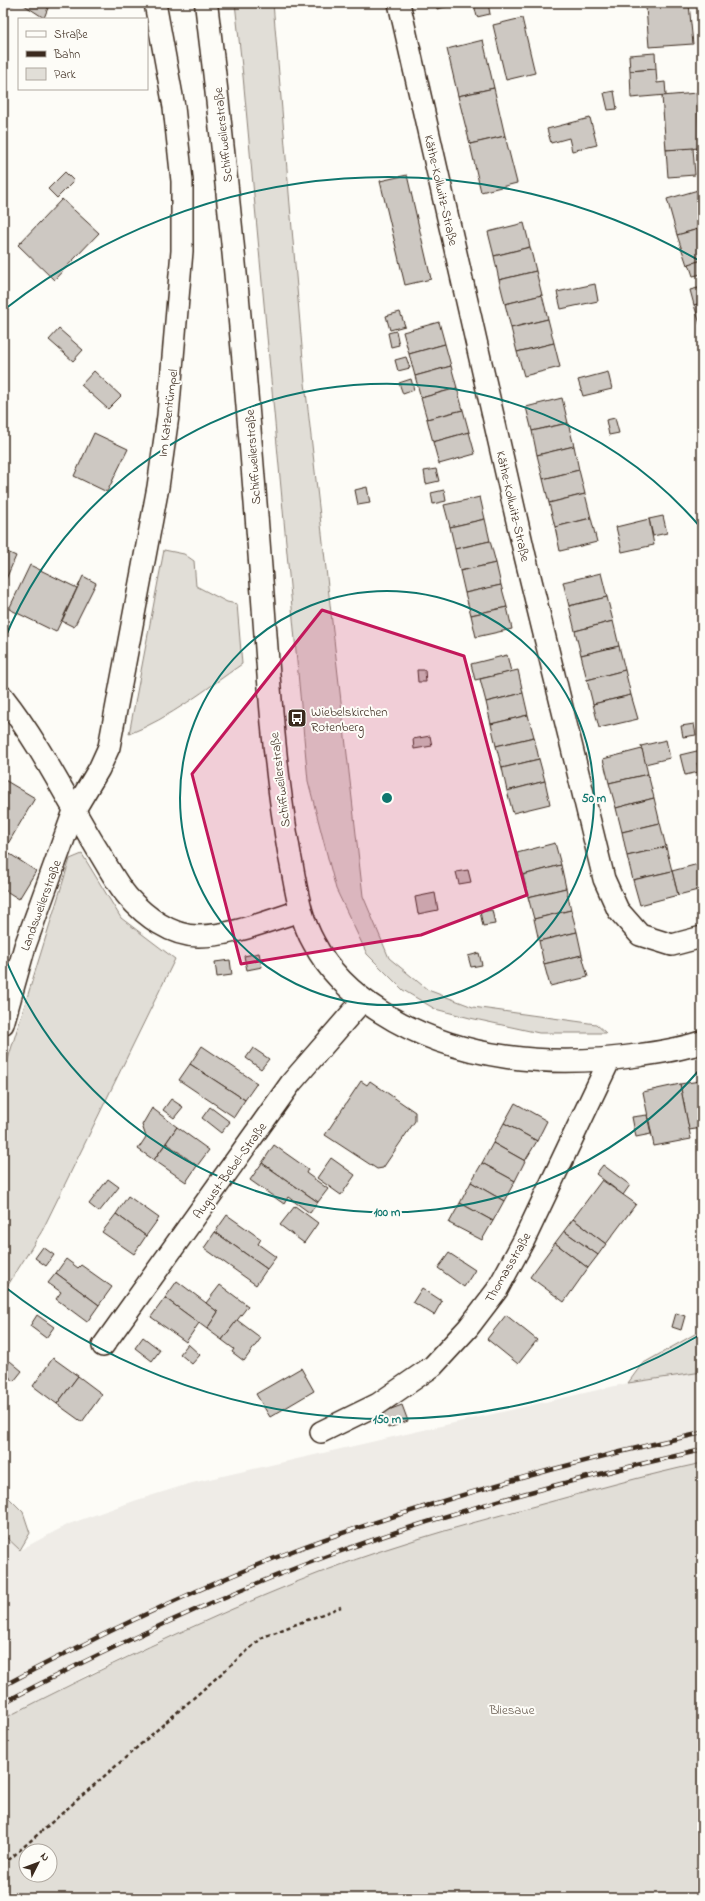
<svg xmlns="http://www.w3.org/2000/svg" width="705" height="1901" font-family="'Indie Flower',sans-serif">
	<rect width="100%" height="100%" fill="#fdfcf7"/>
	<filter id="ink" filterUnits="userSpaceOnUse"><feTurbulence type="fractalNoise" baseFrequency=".025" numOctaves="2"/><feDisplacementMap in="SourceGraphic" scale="8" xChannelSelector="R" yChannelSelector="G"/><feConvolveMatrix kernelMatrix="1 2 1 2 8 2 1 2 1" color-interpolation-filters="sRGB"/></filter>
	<g filter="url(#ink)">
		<!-- built -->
		<polygon fill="#efece7" points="702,1372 702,1463 467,1524 386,1550 300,1580 193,1626 93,1672 3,1719 3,1534 20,1550 69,1524 137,1500 192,1483 628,1383"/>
		<!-- green -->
		<g fill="#e1ded7" stroke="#8e847a" fill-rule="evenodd">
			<polygon points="235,3 273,3 305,383 363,896 389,958 428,990 473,1007 596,1024 606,1033 539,1033 470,1018 435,1009 403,990 367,954 336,889 308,781 243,76"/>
			<path d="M 164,550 L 184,554 L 194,561 L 196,586 L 227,602 L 237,604 L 242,664 C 206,689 170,718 129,734 Z"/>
			<polygon points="82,854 121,918 175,959 42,1231 3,1293 3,1075 70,859"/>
			<polygon points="702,1330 702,1372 628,1383 642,1364"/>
			<path d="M 702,1463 L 702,1898 L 3,1898 L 3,1719 C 100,1669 198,1622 299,1581 C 375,1550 455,1527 535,1506 C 590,1491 646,1475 702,1463 ZM 26,1851 L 50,1851 L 50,1875 L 26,1875 Z"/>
			<polygon points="3,1492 23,1512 30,1533 20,1550 3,1534"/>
		</g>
		<!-- building -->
		<g fill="#cdc8c2" stroke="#3b2a1e">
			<polygon points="8,3 50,3 44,18 21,3 9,6"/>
			<polygon points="436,3 462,3 437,9"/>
			<polygon points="480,3 488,3 490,14 477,17 474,4"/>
			<polygon points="689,4 693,44 649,47 646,7"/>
			<polygon points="522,18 535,73 506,80 493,25"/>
			<polygon points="483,40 494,88 458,96 447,49"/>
			<polygon points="655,53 656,69 630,71 629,55"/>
			<polygon points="656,69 657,83 665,82 666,95 631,98 630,71"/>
			<polygon points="494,88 505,136 470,144 458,96"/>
			<polygon points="614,91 617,109 608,110 604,93"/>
			<polygon points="697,93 701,148 666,150 662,96"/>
			<polygon points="590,118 597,145 572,151 569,138 551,143 547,129"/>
			<polygon points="505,136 517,183 481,192 470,144"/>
			<polygon points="693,148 695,175 668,177 666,150"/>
			<polygon points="65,172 74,181 57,198 48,189"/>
			<polygon points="407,175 431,279 405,285 380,181"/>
			<polygon points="698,190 702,201 702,228 677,235 667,199"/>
			<polygon points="62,199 99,233 54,280 18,245"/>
			<polygon points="524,223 530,247 494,256 488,232"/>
			<polygon points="702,228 702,260 687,265 677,235"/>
			<polygon points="530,247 536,271 499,280 494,256"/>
			<polygon points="702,260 702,274 693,276 689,264"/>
			<polygon points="536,271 542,295 505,304 499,280"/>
			<polygon points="595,284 598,301 561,309 557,292"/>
			<polygon points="702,287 702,303 694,305 690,290"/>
			<polygon points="542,295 548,319 511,328 505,304"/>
			<polygon points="702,303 702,330 694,305"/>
			<polygon points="400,312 405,326 390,330 386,316"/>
			<polygon points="548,319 554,343 517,352 511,328"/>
			<polygon points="439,322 445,344 409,354 403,332"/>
			<polygon points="59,329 83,350 73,361 49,340"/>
			<polygon points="396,331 399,345 391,347 388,333"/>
			<polygon points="554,343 560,367 524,376 517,352"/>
			<polygon points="445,344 451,366 415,376 409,354"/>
			<polygon points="406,357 410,368 398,371 395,360"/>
			<polygon points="451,366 457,388 421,398 415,376"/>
			<polygon points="94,371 121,396 108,409 81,385"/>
			<polygon points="608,372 612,389 583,396 578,380"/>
			<polygon points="411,379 414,390 403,394 399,383"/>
			<polygon points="457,388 463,410 427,419 421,398"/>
			<polygon points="562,398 568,423 532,431 526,407"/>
			<polygon points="463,410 469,432 433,442 427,419"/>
			<polygon points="615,418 619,433 609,435 606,420"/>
			<polygon points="568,423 574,446 537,455 532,431"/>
			<polygon points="469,432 475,454 439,464 433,442"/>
			<polygon points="94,433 128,449 107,492 74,476"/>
			<polygon points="574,446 579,470 543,479 537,455"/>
			<polygon points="436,469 439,481 426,484 424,471"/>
			<polygon points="579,470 585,494 549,503 543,479"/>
			<polygon points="367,487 370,503 358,505 355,490"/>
			<polygon points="444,490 446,501 433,504 431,493"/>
			<polygon points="585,494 591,518 555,527 549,503"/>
			<polygon points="480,497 485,519 450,527 444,505"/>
			<polygon points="663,516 667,533 653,536 649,519"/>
			<polygon points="591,518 597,542 560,551 555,527"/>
			<polygon points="485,519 490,541 455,549 450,527"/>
			<polygon points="649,519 654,545 622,552 616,527"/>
			<polygon points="490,541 496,563 460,571 455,549"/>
			<polygon points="3,550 16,556 6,579 3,578"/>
			<polygon points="496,563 501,585 465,593 460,571"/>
			<polygon points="30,565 77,588 56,632 9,609"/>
			<polygon points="601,573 607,597 569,606 563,582"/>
			<polygon points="83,576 96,583 74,627 62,621"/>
			<polygon points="501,585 507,607 471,615 465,593"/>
			<polygon points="607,597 613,621 575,631 569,606"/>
			<polygon points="507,607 512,629 476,637 471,615"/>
			<polygon points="613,621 619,646 581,655 575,631"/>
			<polygon points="619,646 625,670 587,680 581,655"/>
			<polygon points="507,655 511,672 475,680 471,664"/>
			<polygon points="417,670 425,670 426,682 418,682"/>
			<polygon points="518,670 523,693 486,702 480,679"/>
			<polygon points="625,670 631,695 593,704 587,680"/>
			<polygon points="523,693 528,715 491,724 486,702"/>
			<polygon points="631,695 638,719 599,728 593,704"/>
			<polygon points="528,715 534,737 496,746 491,724"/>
			<polygon points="694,724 696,735 683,737 681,726"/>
			<polygon points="430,736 432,746 414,749 413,739"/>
			<polygon points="534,737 539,759 502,768 496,746"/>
			<polygon points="666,740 670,758 645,764 641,746"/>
			<polygon points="642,749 648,774 609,783 603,759"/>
			<polygon points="701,750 702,762 697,763 699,772 685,775 680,755"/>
			<polygon points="539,759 545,781 507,791 502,768"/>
			<polygon points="648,774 654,798 616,808 609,783"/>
			<polygon points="3,779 35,798 6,847 3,845"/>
			<polygon points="545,781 550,804 513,813 507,791"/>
			<polygon points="654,798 660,823 622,832 616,808"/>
			<polygon points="660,823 666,847 627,856 622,832"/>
			<polygon points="555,843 561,865 523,875 517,853"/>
			<polygon points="666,847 672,871 633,880 627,856"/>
			<polygon points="10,854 36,871 19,899 3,889 3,866"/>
			<polygon points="702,863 702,889 678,895 672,871"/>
			<polygon points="561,865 566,888 528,897 523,875"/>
			<polygon points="468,870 471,882 459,884 456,872"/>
			<polygon points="672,871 678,895 640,905 633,880"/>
			<polygon points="566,888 571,910 534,919 528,897"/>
			<polygon points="435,893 438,910 418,914 415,897"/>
			<polygon points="492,910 495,924 483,926 480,912"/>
			<polygon points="571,910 577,932 539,941 534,919"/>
			<polygon points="577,932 582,955 544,964 539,941"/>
			<polygon points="259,953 262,967 247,970 244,956"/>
			<polygon points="479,953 482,965 471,967 468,956"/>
			<polygon points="582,955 588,977 550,986 544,964"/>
			<polygon points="230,960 232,975 217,977 215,962"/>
			<polygon points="202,1046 257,1083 245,1100 190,1064"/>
			<polygon points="253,1048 269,1059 261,1069 246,1058"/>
			<polygon points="190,1064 245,1100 234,1117 179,1080"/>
			<polygon points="361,1081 367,1085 370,1081 415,1112 415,1121 383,1168 377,1169 325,1135"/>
			<polygon points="700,1081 702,1092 702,1128 689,1130 680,1084"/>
			<polygon points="680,1084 691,1139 654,1146 643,1092"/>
			<polygon points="171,1099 183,1107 174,1118 163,1110"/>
			<polygon points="515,1103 547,1121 537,1141 504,1123"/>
			<polygon points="210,1107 230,1122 221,1133 202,1118"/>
			<polygon points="152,1108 177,1127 154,1160 138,1149 146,1137 142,1125"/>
			<polygon points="647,1115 651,1134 636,1137 632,1117"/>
			<polygon points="504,1123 537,1141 525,1161 493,1143"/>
			<polygon points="177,1127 209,1150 197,1166 166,1143"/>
			<polygon points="166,1143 197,1166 186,1182 154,1160"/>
			<polygon points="493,1143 525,1161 515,1181 482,1163"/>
			<polygon points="274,1145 308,1169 306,1173 328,1189 318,1202 262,1163"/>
			<polygon points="331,1158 355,1175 341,1195 317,1178"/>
			<polygon points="262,1163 318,1202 310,1213 288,1197 284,1204 250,1180"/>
			<polygon points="482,1163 515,1181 504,1201 471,1182"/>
			<polygon points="603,1165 630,1185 623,1195 596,1174"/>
			<polygon points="108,1179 119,1187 99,1212 89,1204"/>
			<polygon points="602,1180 636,1204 606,1244 573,1219"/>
			<polygon points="471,1182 504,1201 493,1221 460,1203"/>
			<polygon points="128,1196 159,1218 146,1236 116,1214"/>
			<polygon points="460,1203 493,1221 482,1240 449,1223"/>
			<polygon points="295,1206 318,1223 304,1243 280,1225"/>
			<polygon points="116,1214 146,1236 134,1254 102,1232"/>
			<polygon points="227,1215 261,1239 258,1244 276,1257 267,1269 215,1232"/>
			<polygon points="573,1219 606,1244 598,1255 564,1231"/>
			<polygon points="564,1231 598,1255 588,1268 555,1243"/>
			<polygon points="215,1232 267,1269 256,1285 204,1248"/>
			<polygon points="555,1243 588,1268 564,1302 530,1277"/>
			<polygon points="43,1247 54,1255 46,1266 35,1258"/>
			<polygon points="449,1253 475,1270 464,1287 438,1268"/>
			<polygon points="66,1259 78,1268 81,1265 112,1287 99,1305 56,1273"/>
			<polygon points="56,1273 99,1305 87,1322 56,1299 61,1292 48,1283"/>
			<polygon points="177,1281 218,1312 207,1329 165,1298"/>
			<polygon points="220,1285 248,1306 222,1340 207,1329 218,1312 206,1303"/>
			<polygon points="422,1288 442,1301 434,1315 413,1302"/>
			<polygon points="165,1298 199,1323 186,1342 151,1317"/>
			<polygon points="676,1313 685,1316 681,1330 672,1327"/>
			<polygon points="37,1315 54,1327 46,1338 30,1326"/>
			<polygon points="506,1315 537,1340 518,1364 487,1339"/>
			<polygon points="237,1320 261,1338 244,1361 232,1352 234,1349 222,1340"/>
			<polygon points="143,1337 160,1350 152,1361 135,1348"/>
			<polygon points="188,1344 200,1355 192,1364 180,1354"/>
			<polygon points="53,1358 78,1376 57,1404 33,1386"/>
			<polygon points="10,1361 22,1371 14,1381 3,1372"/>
			<polygon points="301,1368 314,1391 270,1417 256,1394"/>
			<polygon points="78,1376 102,1394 82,1422 57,1404"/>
			<polygon points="402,1405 408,1421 388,1428 383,1412"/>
		</g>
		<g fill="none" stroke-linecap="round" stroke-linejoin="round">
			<!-- minor casing -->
			<g stroke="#3b2a1e" stroke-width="24">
				<g id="minor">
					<polyline points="399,3 525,556 604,879 618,910 640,935 672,945 702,937"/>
					<path d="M 3,697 C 40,744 66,798 97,849 C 107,865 116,883 128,897 C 145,916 171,936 198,936 C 232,936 267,921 300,911"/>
					<polyline points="3,1024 25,946 74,811 99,769 109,747 158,487 168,416 182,251 182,181 174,107 155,3"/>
					<polyline points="103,1346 291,1083 363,1000"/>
					<polyline points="321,1432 378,1404 433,1366 468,1328 497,1290 524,1240 610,1059"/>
				</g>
			</g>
			<!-- tertiary casing -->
			<g stroke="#3b2a1e" stroke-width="25">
				<path id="tertiary" d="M 206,3 C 229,189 246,375 260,561 C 268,660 272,759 290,857 C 296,886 299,917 314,943 C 329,972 354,995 381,1012 C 457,1061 553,1068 641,1055 C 661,1052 683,1049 702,1042"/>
			</g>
			<!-- path -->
			<polyline stroke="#3b2a1e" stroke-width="2.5" stroke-dasharray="4 3" stroke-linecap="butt" points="3,1865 263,1637 341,1607"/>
			<!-- minor -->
			<use href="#minor" stroke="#fdfcf7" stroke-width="21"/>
			<!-- tertiary -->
			<use href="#tertiary" stroke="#fdfcf7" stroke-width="22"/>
			<!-- rail casing -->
			<g stroke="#3b2a1e" stroke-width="4.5">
				<g id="rail">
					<path d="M 3,1686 C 98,1635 195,1589 295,1550 C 339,1533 385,1519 430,1505 C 520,1477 610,1453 702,1433"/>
					<path d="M 3,1703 C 102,1651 202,1604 306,1564 C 434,1515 568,1480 702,1450"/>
				</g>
			</g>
			<!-- rail -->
			<use href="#rail" stroke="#fdfcf7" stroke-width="3" stroke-dasharray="9" stroke-linecap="butt"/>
		</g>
	</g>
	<!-- marked area -->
	<path fill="#c2185b" fill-opacity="0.2" stroke="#c2185b" stroke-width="3" stroke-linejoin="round" d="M 322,610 L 464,656 L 527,895 L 421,935 L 241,964 L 192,774 Z"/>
	<!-- distance rings -->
	<g fill="none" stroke="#0f766e" stroke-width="2">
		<circle cx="387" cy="798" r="207"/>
		<path d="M702 1067A414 414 0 0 1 3 953M3 643A414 414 0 0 1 702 529"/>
		<path d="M698 1336A621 621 0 0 1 5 1287M5 309A621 621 0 0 1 698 260"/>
	</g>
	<!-- icons -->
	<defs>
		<g id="bus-square" transform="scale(1)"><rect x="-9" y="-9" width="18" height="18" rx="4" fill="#3b2a1e" stroke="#fdfcf7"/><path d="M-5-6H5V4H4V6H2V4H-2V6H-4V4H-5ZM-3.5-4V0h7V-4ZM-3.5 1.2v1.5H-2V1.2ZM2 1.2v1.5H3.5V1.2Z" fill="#fff"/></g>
	</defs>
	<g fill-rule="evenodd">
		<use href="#bus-square" x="297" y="718"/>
	</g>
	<g text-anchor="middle" stroke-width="4" stroke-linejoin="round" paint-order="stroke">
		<!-- street labels -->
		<g font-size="13" fill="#3b2a1e" stroke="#fdfcf7">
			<text transform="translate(222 135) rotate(-96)" y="5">Schiffweilerstraße</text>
			<text transform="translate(442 190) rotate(77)" y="5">Käthe-Kollwitz-Straße</text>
			<text transform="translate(167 413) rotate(-83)" y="5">Im Katzentümpel</text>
			<text transform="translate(252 457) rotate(-94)" y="5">Schiffweilerstraße</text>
			<text transform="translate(514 506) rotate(77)" y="5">Käthe-Kollwitz-Straße</text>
			<text transform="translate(279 780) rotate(-97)" y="5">Schiffweilerstraße</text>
			<text transform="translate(40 905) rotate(-70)" y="5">Landsweilerstraße</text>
			<text transform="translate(229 1170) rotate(-54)" y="5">August-Bebel-Straße</text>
			<text transform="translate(507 1267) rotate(-60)" y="5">Thomasstraße</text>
		</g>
		<!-- poi labels -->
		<g font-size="13" fill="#3b2a1e" stroke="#fdfcf7" text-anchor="start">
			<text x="311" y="716">Wiebelskirchen<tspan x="311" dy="15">Rotenberg</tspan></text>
		</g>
		<!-- park labels -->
		<g font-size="13" fill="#64574c" stroke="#fdfcf7">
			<text x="512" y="1714">Bliesaue</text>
		</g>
	</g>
	<circle cx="387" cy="798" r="6" fill="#0f766e" stroke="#fdfcf7" stroke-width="2"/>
	<g font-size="12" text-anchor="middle" font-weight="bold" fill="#0f766e" stroke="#fdfcf7" stroke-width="4" stroke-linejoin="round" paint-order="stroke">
		<text x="594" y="802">50 m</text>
		<text x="387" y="1216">100 m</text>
		<text x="387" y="1423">150 m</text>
	</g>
	<!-- margin -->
	<rect width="705" height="1901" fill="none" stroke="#fdfcf7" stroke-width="16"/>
	<rect x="8" y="8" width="689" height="1885" fill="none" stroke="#3b2a1e" stroke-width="1.5" filter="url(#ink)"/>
	<!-- legend -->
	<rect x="18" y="18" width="130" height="72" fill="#fdfcf7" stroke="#afa8a0"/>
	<rect x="26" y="31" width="20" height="6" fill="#fdfcf7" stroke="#afa8a0"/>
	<text x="54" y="38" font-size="12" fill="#3b2a1e">Straße</text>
	<rect x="26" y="51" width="20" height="6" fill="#3b2a1e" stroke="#afa8a0"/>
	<text x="54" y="58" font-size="12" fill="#3b2a1e">Bahn</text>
	<rect x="26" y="68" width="20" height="12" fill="#e1ded7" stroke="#afa8a0"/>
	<text x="54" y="78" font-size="12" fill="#3b2a1e">Park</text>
	<!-- north arrow -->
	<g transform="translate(38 1863) rotate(48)"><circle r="19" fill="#fdfcf7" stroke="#afa8a0"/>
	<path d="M0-3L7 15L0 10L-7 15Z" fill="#3b2a1e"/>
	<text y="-6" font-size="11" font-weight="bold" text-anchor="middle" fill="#3b2a1e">N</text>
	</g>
</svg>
